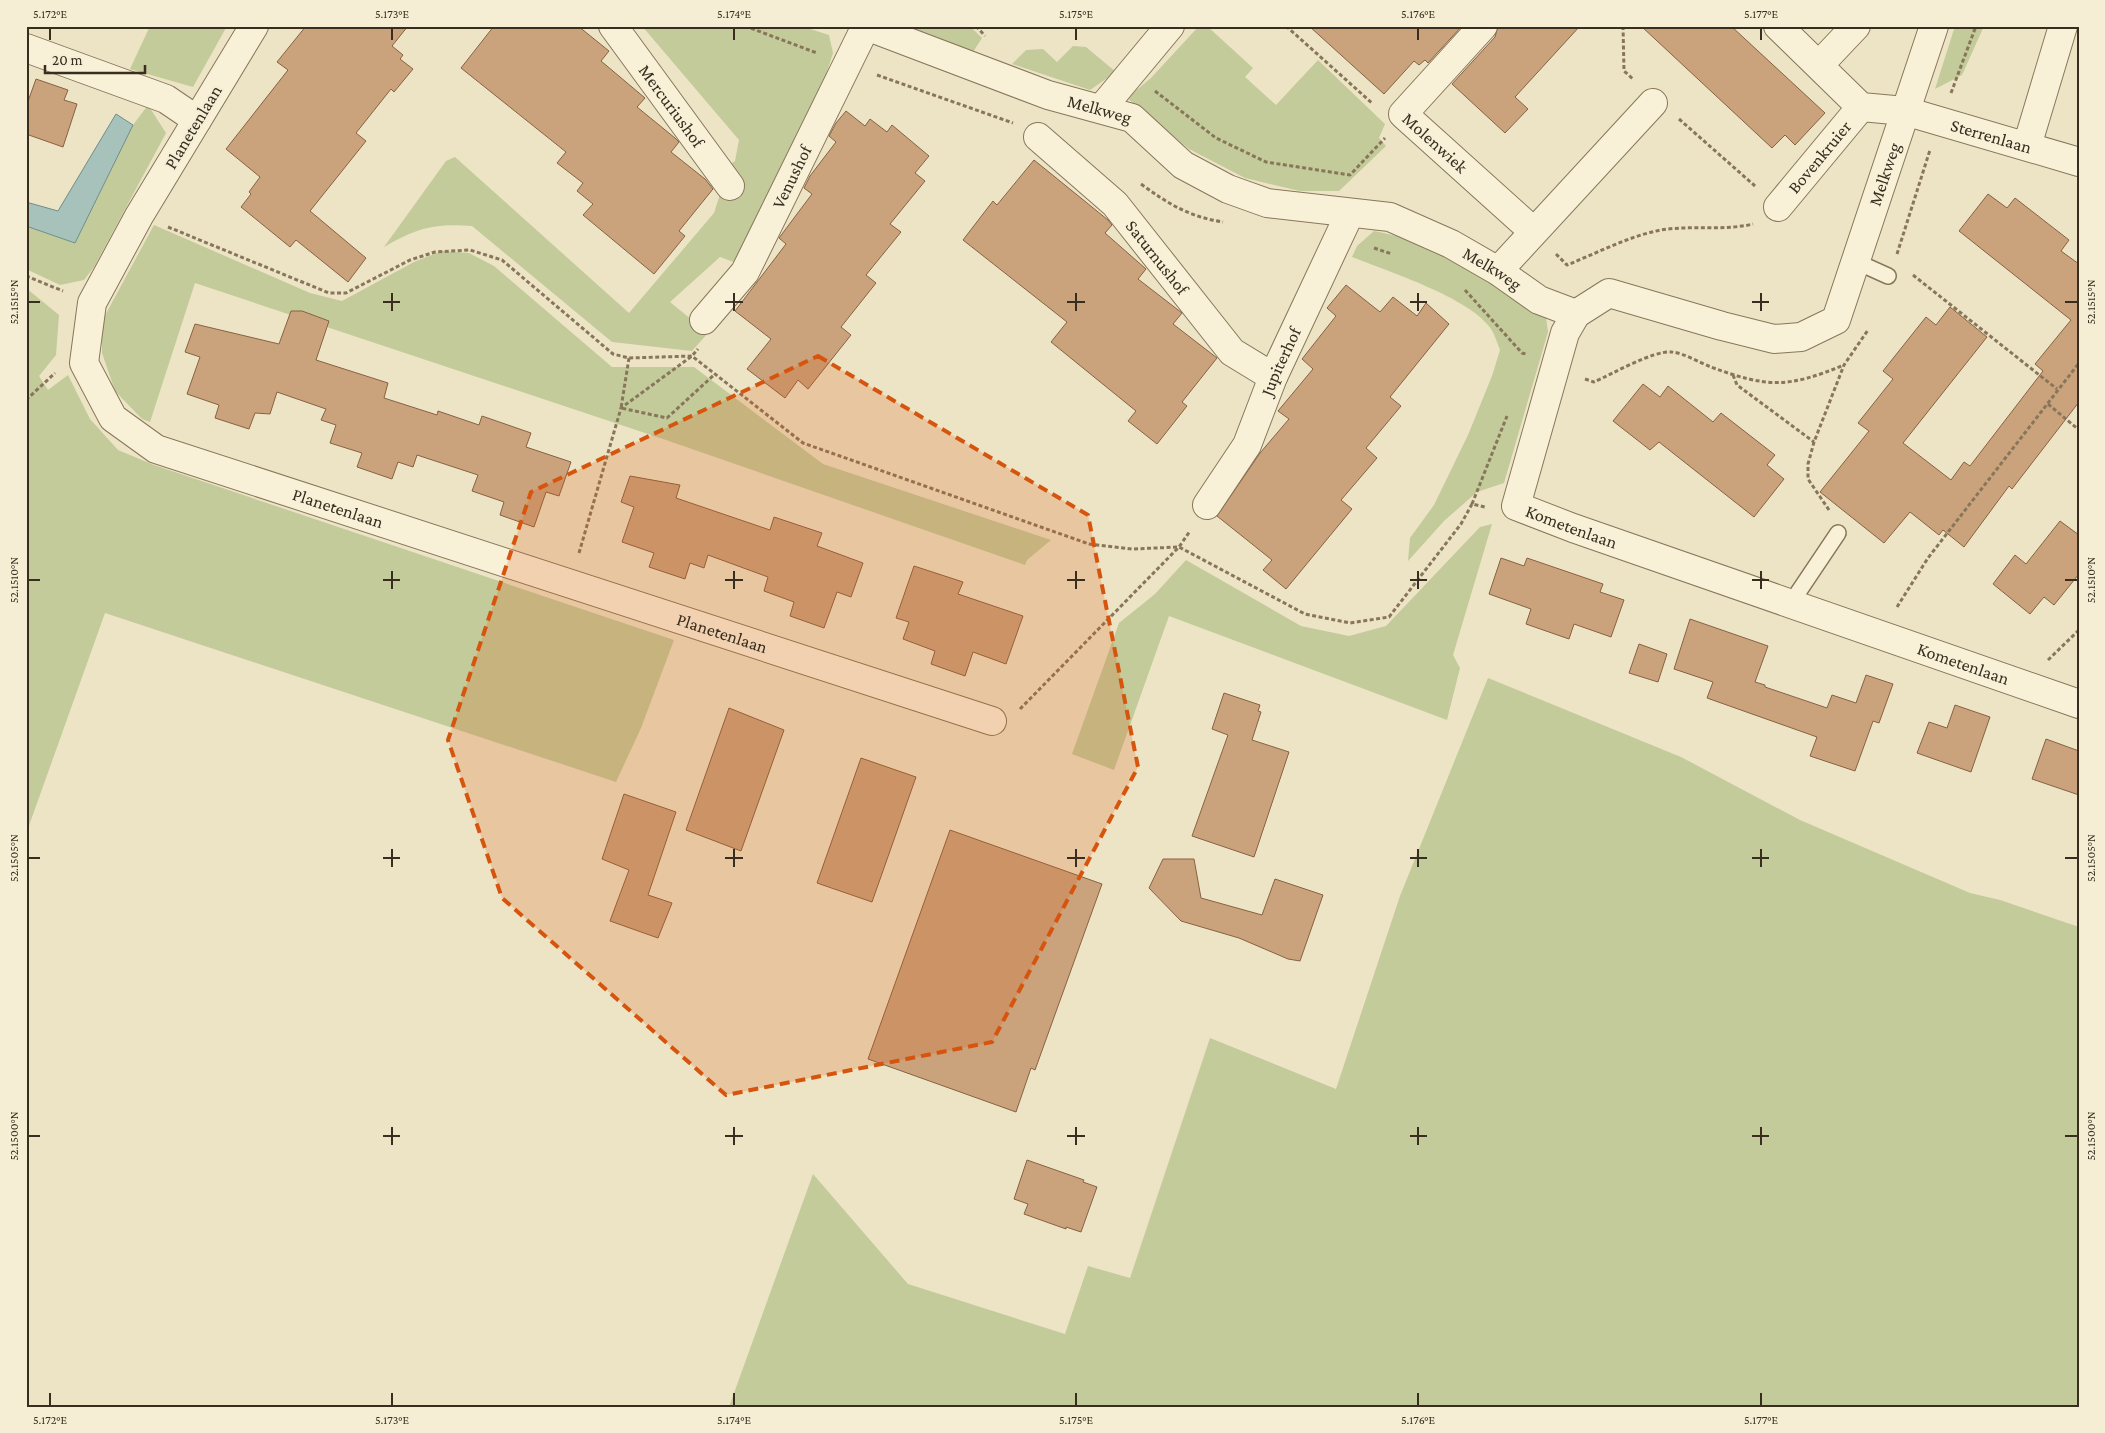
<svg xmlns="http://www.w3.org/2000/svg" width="2105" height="1433" font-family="'Crimson Pro',serif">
	<rect width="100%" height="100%" fill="#ede4c5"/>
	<!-- green -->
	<g fill="#c2cb99">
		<polygon points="150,26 227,26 193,87 130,69"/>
		<path d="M 642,26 L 801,26 L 829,35 L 833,53 L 818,100 L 739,264 L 720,257 L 670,302 L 708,333 L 692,351 L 612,342 L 472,226 C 434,223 417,228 384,247 L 446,161 L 455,157 L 629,313 L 714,213 L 721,191 L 718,173 L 735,161 L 739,140 Z"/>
		<polygon points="901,26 970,26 982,38 973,52"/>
		<polygon points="1199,26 1207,26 1253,68 1245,77 1276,105 1318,60 1385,124 1379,138 1386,146 1339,191 1300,191 1245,178 1189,149 1127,98 1151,78"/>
		<polygon points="1955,26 1984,26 1962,75 1935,89"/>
		<polygon points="1073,46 1086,47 1116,72 1090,90 1012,64 1026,50 1043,49 1057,62"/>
		<polygon points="148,105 166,133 94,267 84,280 60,285 26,269 26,226 75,243 133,125"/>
		<polygon points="154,225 310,293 342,301 414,262 442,251 469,253 494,266 612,367 694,367 823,464 1051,540 1027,560 1025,565 666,440 195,283 150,422 142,419 115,391 102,353 102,321"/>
		<path d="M 1374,231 C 1438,243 1494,279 1546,317 L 1548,332 L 1504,483 L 1477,492 L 1444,521 L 1408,561 L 1410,538 L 1434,505 L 1468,435 L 1492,376 L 1500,350 C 1497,343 1495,335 1491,329 C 1471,298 1387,271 1352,257 L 1357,246 Z"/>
		<polygon points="26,288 59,315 56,355 39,376 48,390 68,375 90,419 118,450 154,465 674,640 641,728 616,782 105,613 26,834"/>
		<polygon points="1492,524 1453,655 1460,668 1447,720 1169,616 1114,770 1072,754 1119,623 1155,594 1186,560 1301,626 1349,636 1386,626 1480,527"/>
		<polygon points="1488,678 1681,757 1800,820 1970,893 2000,900 2079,927 2079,1407 729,1407 813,1174 908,1284 1065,1334 1088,1266 1130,1278 1210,1038 1336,1089 1400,896"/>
	</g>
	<!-- water -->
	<polygon fill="#a7c1bb" stroke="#6d8f89" points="116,114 133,125 75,243 26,226 26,202 58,211"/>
	<!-- building -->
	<g fill="#caa37c" stroke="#876242">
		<polygon points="306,26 408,26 392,46 403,55 400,59 413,69 394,92 391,89 356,133 366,141 310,211 366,258 348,282 296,240 290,247 241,207 251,194 249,192 260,177 226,149 288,70 277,62"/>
		<polygon points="494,26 578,26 609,51 601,61 645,98 637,107 675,138 679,142 671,152 705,179 713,189 679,231 685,236 654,274 583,215 593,204 577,191 583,183 557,163 566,152 461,68"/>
		<polygon points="1309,26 1462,26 1428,63 1425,60 1419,65 1414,61 1384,94"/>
		<polygon points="1498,26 1580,26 1515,97 1528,109 1505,133 1452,84 1495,37"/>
		<polygon points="1641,26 1731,26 1825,113 1795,145 1785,135 1772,148"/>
		<polygon points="36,79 68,90 64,100 77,104 63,147 26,134 26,107"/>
		<polygon points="846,111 865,126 870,119 887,132 892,125 929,156 915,173 925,181 890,224 901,232 866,275 876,283 841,327 851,335 808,389 798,380 785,398 747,369 771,339 735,311 786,244 779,238 812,194 804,188 810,176 836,142 829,136 836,123"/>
		<polygon points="1034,160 1108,220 1112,225 1105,233 1146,269 1138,279 1182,313 1173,324 1217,358 1182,402 1187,406 1157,444 1128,421 1136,411 1051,342 1067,322 963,240 993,201 997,205"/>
		<polygon points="1988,194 2007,208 2015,198 2069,240 2061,251 2079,264 2079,402 2012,489 2009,486 1964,547 1943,530 1939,535 1910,512 1884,543 1820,492 1869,431 1858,423 1893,379 1883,371 1926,317 1936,325 1950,307 1987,337 1903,443 1951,480 1964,462 1970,466 2043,371 2035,364 2071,320 1959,231"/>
		<polygon points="1346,285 1380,312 1393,297 1417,316 1426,303 1449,324 1390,397 1401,406 1366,448 1377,458 1341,500 1352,509 1286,589 1263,570 1272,560 1217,516 1260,453 1289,419 1278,411 1313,369 1302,359 1336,316 1327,308"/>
		<polygon points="291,311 302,311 329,321 316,360 388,383 384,398 437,415 438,411 479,425 482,416 531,433 526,447 571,462 559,496 546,492 534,527 500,515 504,502 472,491 478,475 417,455 413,467 398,462 392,479 357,467 362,453 330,443 336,425 321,420 326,409 277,392 270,414 255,413 249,429 215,418 219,405 187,394 200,357 185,352 195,324 279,344"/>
		<polygon points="1643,384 1660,397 1668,386 1713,422 1721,413 1775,455 1767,465 1784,479 1754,517 1659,442 1650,450 1613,421"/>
		<polygon points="630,476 680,485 676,498 770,530 774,517 822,533 817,546 863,563 851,597 837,592 824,628 790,616 794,602 764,591 768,577 708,555 704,568 690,563 685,579 649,567 654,553 622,542 634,507 621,502"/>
		<polygon points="2060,521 2079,535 2079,574 2054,605 2044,597 2030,614 1993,584 2015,555 2026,564"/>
		<polygon points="1501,558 1524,566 1527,558 1603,584 1600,592 1624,600 1611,637 1574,624 1569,639 1526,624 1531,609 1489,594"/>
		<polygon points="914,566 963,582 958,594 1023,616 1006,664 973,652 965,676 931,664 935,651 903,639 909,622 896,618"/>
		<polygon points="1690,619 1768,646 1755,682 1765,685 1765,687 1827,708 1832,695 1856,703 1866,675 1893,684 1879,723 1873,721 1855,771 1810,756 1817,737 1707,698 1713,682 1674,669"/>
		<polygon points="1639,644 1667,654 1658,682 1629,673"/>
		<polygon points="1224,693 1260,705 1258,711 1261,712 1252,740 1289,752 1254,857 1192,836 1228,735 1212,729"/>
		<polygon points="1955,705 1990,717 1971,772 1917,753 1929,722 1947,728"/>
		<polygon points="729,708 784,730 741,851 686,830"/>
		<polygon points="2046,739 2079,751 2079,795 2032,779"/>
		<polygon points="861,758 916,777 872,902 817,883"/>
		<polygon points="624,794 676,812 648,895 672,903 658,938 610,921 629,870 602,859"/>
		<polygon points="950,830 1102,884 1035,1070 1031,1068 1016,1112 868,1059"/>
		<polygon points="1163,859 1194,859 1201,898 1262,915 1275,879 1323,895 1300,961 1288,959 1239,938 1181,921 1149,888"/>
		<polygon points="1027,1160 1084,1180 1083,1182 1097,1187 1081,1232 1066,1227 1066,1229 1024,1214 1028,1204 1014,1199"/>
	</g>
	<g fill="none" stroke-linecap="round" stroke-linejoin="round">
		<!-- lane casing -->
		<g stroke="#88765b" stroke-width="18">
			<g id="lane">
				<polyline points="1857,262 1888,276"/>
				<polyline points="1791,603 1838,533"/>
			</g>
		</g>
		<!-- street casing -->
		<g stroke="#88765b" stroke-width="30">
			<g id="street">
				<path id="s1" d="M 254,26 L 139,216 L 92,303 L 84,363 L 113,418 L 156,449 L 992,721"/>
				<path id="s2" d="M 613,26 L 730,186"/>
				<path id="s3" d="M 866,26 L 1048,95 L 1132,118 L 1183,165 L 1228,189 L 1267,203 L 1390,217 L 1451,244 L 1498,271 L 1539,300 L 1576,314 L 1609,293 L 1722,326 L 1774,339 L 1801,337 L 1836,320 L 1934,26"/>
				<path id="s4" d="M 1483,26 L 1403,114 L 1533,231"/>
				<path id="s5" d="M 1778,26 L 1861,107 L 1905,111 L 2079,162"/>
				<polyline points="26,48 166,99 197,120"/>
				<polyline points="1820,64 1856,26"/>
				<polyline points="1101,109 1170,26"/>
				<path id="s6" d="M 1038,137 L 1115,204 L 1232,352 L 1273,377"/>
				<polyline points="2027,146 2063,26"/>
				<path id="s7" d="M 1778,207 L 1861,107"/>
				<polyline points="1498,271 1653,103"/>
				<path id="s8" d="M 1576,314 L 1565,333 L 1516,506 L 1573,528 L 2079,704"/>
				<path id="s9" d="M 704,320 L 745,272 L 866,26"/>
				<path id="s10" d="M 1207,505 L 1247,445 L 1273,377 L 1350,213"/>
			</g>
		</g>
		<!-- path -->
		<g stroke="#88765b" stroke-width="3" stroke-dasharray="4 2.5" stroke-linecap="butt">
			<polyline points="745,26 817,53"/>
			<polyline points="976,26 985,36"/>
			<polyline points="1286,26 1373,104"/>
			<polyline points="1623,26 1624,71 1633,79"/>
			<polyline points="877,75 1013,123"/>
			<polyline points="1155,91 1216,138 1266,162 1350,175 1385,138"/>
			<polyline points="1951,93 1976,26"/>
			<polyline points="1679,119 1755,186"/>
			<path d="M 1141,184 C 1168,204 1190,217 1223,222"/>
			<polyline points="168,227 329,293 346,293 410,260 435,252 470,250 502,260 613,354 629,358 692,356 803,443 1089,544 1132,549 1179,547 1305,614 1350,623 1389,617 1461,524 1472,504 1485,507"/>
			<polyline points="1374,248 1392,254"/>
			<path d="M 1556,254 L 1567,265 C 1597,253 1629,236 1661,230 C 1692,225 1724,231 1753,224"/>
			<polyline points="1897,254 1930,150"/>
			<polyline points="1913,275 2057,389"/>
			<polyline points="26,276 63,291"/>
			<polyline points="1465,290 1522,353 1526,354"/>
			<polyline points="629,358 621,408 667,418 715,374"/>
			<polyline points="1733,375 1737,385 1814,442"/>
			<path d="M 1585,379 L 1594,382 C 1612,374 1654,350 1672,352 C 1684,353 1700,363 1711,367 C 1768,388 1788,388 1844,365"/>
			<polyline points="26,400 55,373"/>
			<polyline points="2048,404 2079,430"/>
			<polyline points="1472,504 1507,416"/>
			<polyline points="1829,510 1808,479 1808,464 1814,442 1844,365 1868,330"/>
			<polyline points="579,553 621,408 692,356 698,349"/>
			<polyline points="1897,607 1928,558 2079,363"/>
			<polyline points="2048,660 2079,630"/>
			<polyline points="1020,709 1179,547 1190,531"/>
		</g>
		<!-- lane -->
		<use href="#lane" stroke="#f8f1d8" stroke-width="15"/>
		<!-- street -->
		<use href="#street" stroke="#f8f1d8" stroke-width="28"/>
	</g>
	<!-- marked area -->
	<path fill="#d6550e" fill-opacity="0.2" stroke="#d6550e" stroke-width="4" stroke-dasharray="10 6" stroke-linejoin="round" d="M 818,356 L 1088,515 L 1138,767 L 992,1042 L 726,1095 L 502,898 L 448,740 L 531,492 Z"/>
	<!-- ticks -->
	<path fill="none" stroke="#382d1f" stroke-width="2" d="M 50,28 L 50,40M 392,28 L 392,40M 734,28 L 734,40M 1076,28 L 1076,40M 1418,28 L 1418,40M 1761,28 L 1761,40M 392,293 L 392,311M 734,293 L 734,311M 1076,293 L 1076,311M 1418,293 L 1418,311M 1761,293 L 1761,311M 28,302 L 40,302M 383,302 L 400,302M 725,302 L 743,302M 1067,302 L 1085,302M 1410,302 L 1427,302M 1752,302 L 1769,302M 2065,302 L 2078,302M 392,571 L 392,589M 734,571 L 734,589M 1076,571 L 1076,589M 1418,571 L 1418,589M 1761,571 L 1761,589M 28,580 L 40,580M 383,580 L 400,580M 725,580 L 743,580M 1067,580 L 1085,580M 1410,580 L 1427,580M 1752,580 L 1769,580M 2065,580 L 2078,580M 392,849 L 392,867M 734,849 L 734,867M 1076,849 L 1076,867M 1418,849 L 1418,867M 1761,849 L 1761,867M 28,858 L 40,858M 383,858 L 400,858M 725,858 L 743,858M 1067,858 L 1085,858M 1410,858 L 1427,858M 1752,858 L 1769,858M 2065,858 L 2078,858M 392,1127 L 392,1145M 734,1127 L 734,1145M 1076,1127 L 1076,1145M 1418,1127 L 1418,1145M 1761,1127 L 1761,1145M 28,1136 L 40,1136M 383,1136 L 400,1136M 725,1136 L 743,1136M 1067,1136 L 1085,1136M 1410,1136 L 1427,1136M 1752,1136 L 1769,1136M 2065,1136 L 2078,1136M 50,1393 L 50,1406M 392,1393 L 392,1406M 734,1393 L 734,1406M 1076,1393 L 1076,1406M 1418,1393 L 1418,1406M 1761,1393 L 1761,1406"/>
	<g text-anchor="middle" stroke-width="4" stroke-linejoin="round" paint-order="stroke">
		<!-- street labels -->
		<g font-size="18" fill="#382d1f" stroke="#f5eed5">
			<text dy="6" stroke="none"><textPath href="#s2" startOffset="99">Mercuriushof</textPath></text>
			<text dy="6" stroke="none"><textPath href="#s3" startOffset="248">Melkweg</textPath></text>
			<text transform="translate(193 127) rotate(-59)" y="6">Planetenlaan</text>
			<text dy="6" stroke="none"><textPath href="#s5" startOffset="250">Sterrenlaan</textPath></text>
			<text dy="6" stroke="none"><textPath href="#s4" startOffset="162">Molenwiek</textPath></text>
			<text dy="6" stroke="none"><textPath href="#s7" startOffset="65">Bovenkruier</textPath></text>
			<text dy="6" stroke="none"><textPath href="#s3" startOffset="1208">Melkweg</textPath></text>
			<text dy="6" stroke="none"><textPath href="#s9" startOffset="169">Venushof</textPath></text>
			<text dy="6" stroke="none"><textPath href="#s6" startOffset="170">Saturnushof</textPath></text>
			<text dy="6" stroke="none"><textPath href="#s3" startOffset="682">Melkweg</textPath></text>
			<text dy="6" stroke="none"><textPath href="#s10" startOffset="162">Jupiterhof</textPath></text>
			<text dy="6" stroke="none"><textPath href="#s1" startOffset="688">Planetenlaan</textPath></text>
			<text dy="6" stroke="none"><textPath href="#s8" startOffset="261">Kometenlaan</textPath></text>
			<text dy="6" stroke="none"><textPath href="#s1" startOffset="1092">Planetenlaan</textPath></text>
			<text dy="6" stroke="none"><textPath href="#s8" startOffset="676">Kometenlaan</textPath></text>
		</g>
	</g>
	<!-- border -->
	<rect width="2105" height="1433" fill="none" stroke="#f5eed5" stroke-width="55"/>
	<!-- scale -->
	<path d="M45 65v8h100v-8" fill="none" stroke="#382d1f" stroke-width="2.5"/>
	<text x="52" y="65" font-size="15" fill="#382d1f" stroke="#f5eed5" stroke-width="4" paint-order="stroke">20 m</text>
	<rect x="28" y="28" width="2050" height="1378" fill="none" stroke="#382d1f" stroke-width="2"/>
	<g font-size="12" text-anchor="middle" fill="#382d1f">
		<text x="50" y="18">5.172°E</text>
		<text x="392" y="18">5.173°E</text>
		<text x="734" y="18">5.174°E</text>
		<text x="1076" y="18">5.175°E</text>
		<text x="1418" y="18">5.176°E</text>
		<text x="1761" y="18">5.177°E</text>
		<text transform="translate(14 302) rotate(-90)" y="4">52.1515°N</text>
		<text transform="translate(2091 302) rotate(-90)" y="4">52.1515°N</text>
		<text transform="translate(14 580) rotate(-90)" y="4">52.1510°N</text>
		<text transform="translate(2091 580) rotate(-90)" y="4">52.1510°N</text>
		<text transform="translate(14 858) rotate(-90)" y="4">52.1505°N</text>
		<text transform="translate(2091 858) rotate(-90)" y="4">52.1505°N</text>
		<text transform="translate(14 1136) rotate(-90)" y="4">52.1500°N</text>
		<text transform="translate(2091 1136) rotate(-90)" y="4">52.1500°N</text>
		<text x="50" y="1424">5.172°E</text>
		<text x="392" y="1424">5.173°E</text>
		<text x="734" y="1424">5.174°E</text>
		<text x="1076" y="1424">5.175°E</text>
		<text x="1418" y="1424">5.176°E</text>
		<text x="1761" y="1424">5.177°E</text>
	</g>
</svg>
